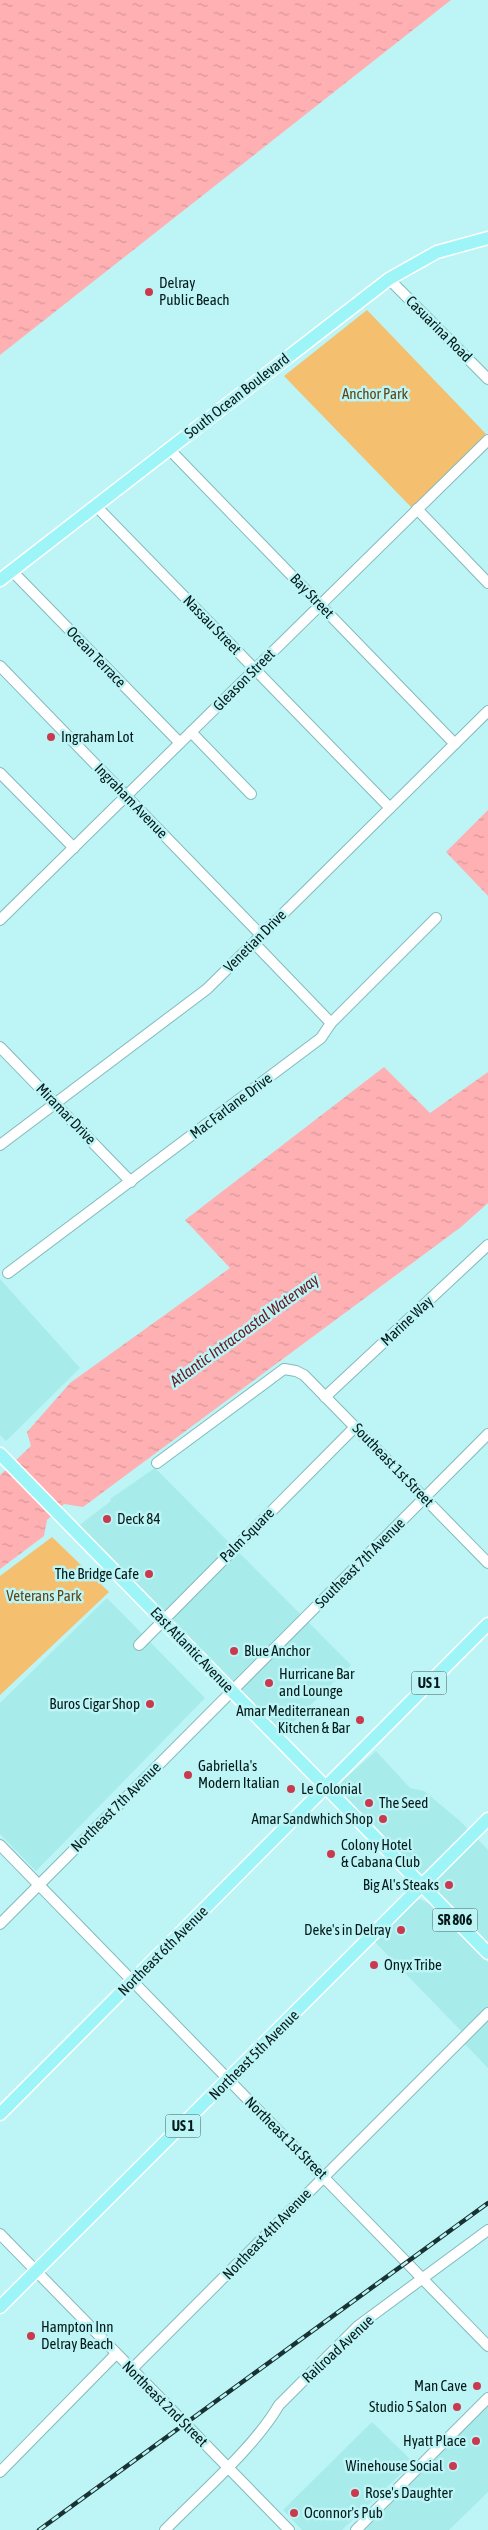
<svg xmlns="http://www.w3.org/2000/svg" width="488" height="2530" font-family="'Asap Condensed',sans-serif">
	<defs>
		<pattern id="water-ripples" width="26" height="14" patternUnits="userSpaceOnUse" patternTransform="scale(1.25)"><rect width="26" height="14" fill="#feb0b3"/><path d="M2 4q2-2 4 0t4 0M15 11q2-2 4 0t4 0" fill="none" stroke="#d89799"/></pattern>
	</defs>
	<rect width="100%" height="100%" fill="#bdf5f6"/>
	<!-- built -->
	<g fill="#a7ebeb">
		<polygon points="0,1279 80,1368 6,1441 0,1435"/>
		<polygon points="155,1468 351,1665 282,1733 77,1527 111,1501 110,1499"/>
		<polygon points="107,1598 205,1698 36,1871 0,1834 0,1703"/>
		<polygon points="376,1751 410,1788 424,1791 460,1821 488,1850 488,1946 336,1787"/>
		<polygon points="420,1899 433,1906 488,1962 488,2068 464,2043 468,2038 375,1942 414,1902"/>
		<polygon points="488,2404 488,2492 449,2530 365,2530"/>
		<polygon points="372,2422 413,2462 342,2530 302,2530 283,2510"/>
	</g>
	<!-- green -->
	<g fill="#f4bf6e">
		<polygon points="367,310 486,434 412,508 284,376"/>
		<polygon points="52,1537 109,1592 0,1695 0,1576"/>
	</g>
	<!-- water -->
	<g fill="url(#water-ripples)">
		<polygon points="0,0 451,0 0,355"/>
		<polygon points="488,810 488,896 446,852"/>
		<polygon points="384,1067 430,1113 488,1072 488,1203 461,1227 83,1507 64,1504 47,1520 44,1536 0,1569 0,1475 31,1446 27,1432 70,1383 230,1268 185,1220"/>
	</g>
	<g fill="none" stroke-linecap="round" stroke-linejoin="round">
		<!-- minor casing -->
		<g stroke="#83babb" stroke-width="12">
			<g id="minor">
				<polyline points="389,279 488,379"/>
				<polyline points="169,449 455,744"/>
				<polyline points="96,506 390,808"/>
				<polyline points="417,509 488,583"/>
				<polyline points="12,571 180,743"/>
				<polyline points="0,666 261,935"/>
				<polyline points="191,732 251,794"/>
				<polyline points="0,773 74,848"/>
				<polyline points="0,920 488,440"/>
				<polyline points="254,943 331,1023"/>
				<polyline points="0,1047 131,1182"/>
				<polyline points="0,1145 207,989 488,711"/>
				<polyline points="8,1273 321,1038 331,1023 436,918"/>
				<polyline points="325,1397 488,1245"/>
				<polyline points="157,1463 284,1369 296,1371 304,1375 488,1563"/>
				<polyline points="139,1645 355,1427"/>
				<polyline points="0,1845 488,2346"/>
				<polyline points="0,1924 488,1434"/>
				<polyline points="0,2234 289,2530"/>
				<polyline points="131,2370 488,2013"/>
				<polyline points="0,2472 116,2354"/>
				<path d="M 165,2530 C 200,2494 254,2448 279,2405 L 358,2326 L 488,2230"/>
				<polyline points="356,2530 488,2398"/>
			</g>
		</g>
		<!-- major casing -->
		<g stroke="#fff" stroke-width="15">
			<g id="major">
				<polyline points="0,580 389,279 437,252 488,238"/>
				<polyline points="0,1454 488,1953"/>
				<polyline points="0,2114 488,1624"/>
				<polyline points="0,2307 488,1819"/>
			</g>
		</g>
		<!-- minor -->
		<use href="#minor" stroke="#fff" stroke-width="10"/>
		<!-- major -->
		<use href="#major" stroke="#9ef5f7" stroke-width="12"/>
		<!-- rail casing -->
		<g stroke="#193334" stroke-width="4.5">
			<polyline id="rail" points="39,2530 488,2203"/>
		</g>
		<!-- rail -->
		<use href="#rail" stroke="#bdf5f6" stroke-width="2.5" stroke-dasharray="8" stroke-linecap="butt"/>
	</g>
	<!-- markers -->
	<g fill="#ca3a4f" stroke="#bdf5f6" stroke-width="2">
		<circle cx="149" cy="292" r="5"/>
		<circle cx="51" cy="737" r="5"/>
		<circle cx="107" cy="1519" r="5"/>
		<circle cx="149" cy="1574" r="5"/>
		<circle cx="234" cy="1651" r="5"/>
		<circle cx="269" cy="1683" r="5"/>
		<circle cx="150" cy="1704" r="5"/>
		<circle cx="360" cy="1720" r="5"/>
		<circle cx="188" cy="1775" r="5"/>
		<circle cx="291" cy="1789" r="5"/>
		<circle cx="369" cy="1803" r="5"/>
		<circle cx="383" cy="1819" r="5"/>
		<circle cx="331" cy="1854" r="5"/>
		<circle cx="449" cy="1885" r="5"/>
		<circle cx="401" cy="1930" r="5"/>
		<circle cx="374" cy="1965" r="5"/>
		<circle cx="31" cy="2336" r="5"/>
		<circle cx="477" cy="2386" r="5"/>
		<circle cx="457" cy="2407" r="5"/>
		<circle cx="476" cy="2441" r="5"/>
		<circle cx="453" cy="2466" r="5"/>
		<circle cx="355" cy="2493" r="5"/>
		<circle cx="294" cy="2513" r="5"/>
	</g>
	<g text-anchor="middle" stroke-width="5" stroke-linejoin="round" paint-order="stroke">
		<!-- shield labels -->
		<g fill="#bdf5f6" stroke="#3c5c5d" stroke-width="1">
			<rect x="411.5" y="1671.5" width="35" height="23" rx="4"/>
			<rect x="432.5" y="1908.5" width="45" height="23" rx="4"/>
			<rect x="165.5" y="2114.5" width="35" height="23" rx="4"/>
		</g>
		<g font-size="14" font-weight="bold" fill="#041a1b">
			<text x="429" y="1688">US 1</text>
			<text x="455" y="1925">SR 806</text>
			<text x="183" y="2131">US 1</text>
		</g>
		<!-- poi labels -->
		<g font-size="15" fill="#041a1b" stroke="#bdf5f6" text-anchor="start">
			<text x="159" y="288">Delray<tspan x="159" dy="17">Public Beach</tspan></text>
			<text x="61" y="742">Ingraham Lot</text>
			<text x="117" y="1524">Deck 84</text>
			<text x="139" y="1579" text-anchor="end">The Bridge Cafe</text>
			<text x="244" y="1656">Blue Anchor</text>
			<text x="279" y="1679">Hurricane Bar<tspan x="279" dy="17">and Lounge</tspan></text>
			<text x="140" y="1709" text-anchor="end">Buros Cigar Shop</text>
			<text x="350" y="1716" text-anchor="end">Amar Mediterranean<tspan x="350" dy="17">Kitchen &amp; Bar</tspan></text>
			<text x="198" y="1771">Gabriella's<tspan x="198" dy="17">Modern Italian</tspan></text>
			<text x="301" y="1794">Le Colonial</text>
			<text x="379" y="1808">The Seed</text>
			<text x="373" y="1824" text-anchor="end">Amar Sandwhich Shop</text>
			<text x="341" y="1850">Colony Hotel<tspan x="341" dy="17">&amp; Cabana Club</tspan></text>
			<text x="439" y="1890" text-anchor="end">Big Al's Steaks</text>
			<text x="391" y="1935" text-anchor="end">Deke's in Delray</text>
			<text x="384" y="1970">Onyx Tribe</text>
			<text x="41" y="2332">Hampton Inn<tspan x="41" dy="17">Delray Beach</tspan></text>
			<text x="467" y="2391" text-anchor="end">Man Cave</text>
			<text x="447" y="2412" text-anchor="end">Studio 5 Salon</text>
			<text x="466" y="2446" text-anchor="end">Hyatt Place</text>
			<text x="443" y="2471" text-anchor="end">Winehouse Social</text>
			<text x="365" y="2498">Rose's Daughter</text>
			<text x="304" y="2518">Oconnor's Pub</text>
		</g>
		<!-- street labels -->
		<g font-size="15" fill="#041a1b" stroke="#bdf5f6">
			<text transform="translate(439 329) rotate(45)" y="5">Casuarina Road</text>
			<text transform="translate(237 396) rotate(-38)" y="5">South Ocean Boulevard</text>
			<text transform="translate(312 596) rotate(46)" y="5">Bay Street</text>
			<text transform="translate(212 625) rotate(46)" y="5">Nassau Street</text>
			<text transform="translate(96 657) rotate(46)" y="5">Ocean Terrace</text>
			<text transform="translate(244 680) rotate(-45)" y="5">Gleason Street</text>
			<text transform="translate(131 801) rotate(46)" y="5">Ingraham Avenue</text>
			<text transform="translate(255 941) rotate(-45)" y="5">Venetian Drive</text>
			<text transform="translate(231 1106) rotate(-37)" y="5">Mac Farlane Drive</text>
			<text transform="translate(66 1114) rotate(46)" y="5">Miramar Drive</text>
			<text transform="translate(407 1321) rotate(-43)" y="5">Marine Way</text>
			<text transform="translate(393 1465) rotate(46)" y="5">Southeast 1st Street</text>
			<text transform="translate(247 1535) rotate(-45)" y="5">Palm Square</text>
			<text transform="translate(360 1563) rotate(-45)" y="5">Southeast 7th Avenue</text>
			<text transform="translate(192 1650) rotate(46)" y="5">East Atlantic Avenue</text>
			<text transform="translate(116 1807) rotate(-45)" y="5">Northeast 7th Avenue</text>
			<text transform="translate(163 1951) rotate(-45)" y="5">Northeast 6th Avenue</text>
			<text transform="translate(254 2055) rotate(-45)" y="5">Northeast 5th Avenue</text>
			<text transform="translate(286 2138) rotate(45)" y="5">Northeast 1st Street</text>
			<text transform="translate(267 2234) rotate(-46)" y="5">Northeast 4th Avenue</text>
			<text transform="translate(338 2349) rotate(-43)" y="5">Railroad Avenue</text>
			<text transform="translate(165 2404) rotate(45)" y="5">Northeast 2nd Street</text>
		</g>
		<!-- park labels -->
		<g font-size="15" fill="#604415" stroke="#bdf5f6">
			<text x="375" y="399">Anchor Park</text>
			<text x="44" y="1601">Veterans Park</text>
		</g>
		<!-- water labels -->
		<g font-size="16" font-style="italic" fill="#661924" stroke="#bdf5f6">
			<text transform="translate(244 1330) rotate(-36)" y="6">Atlantic Intracoastal Waterway</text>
		</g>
	</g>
</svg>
